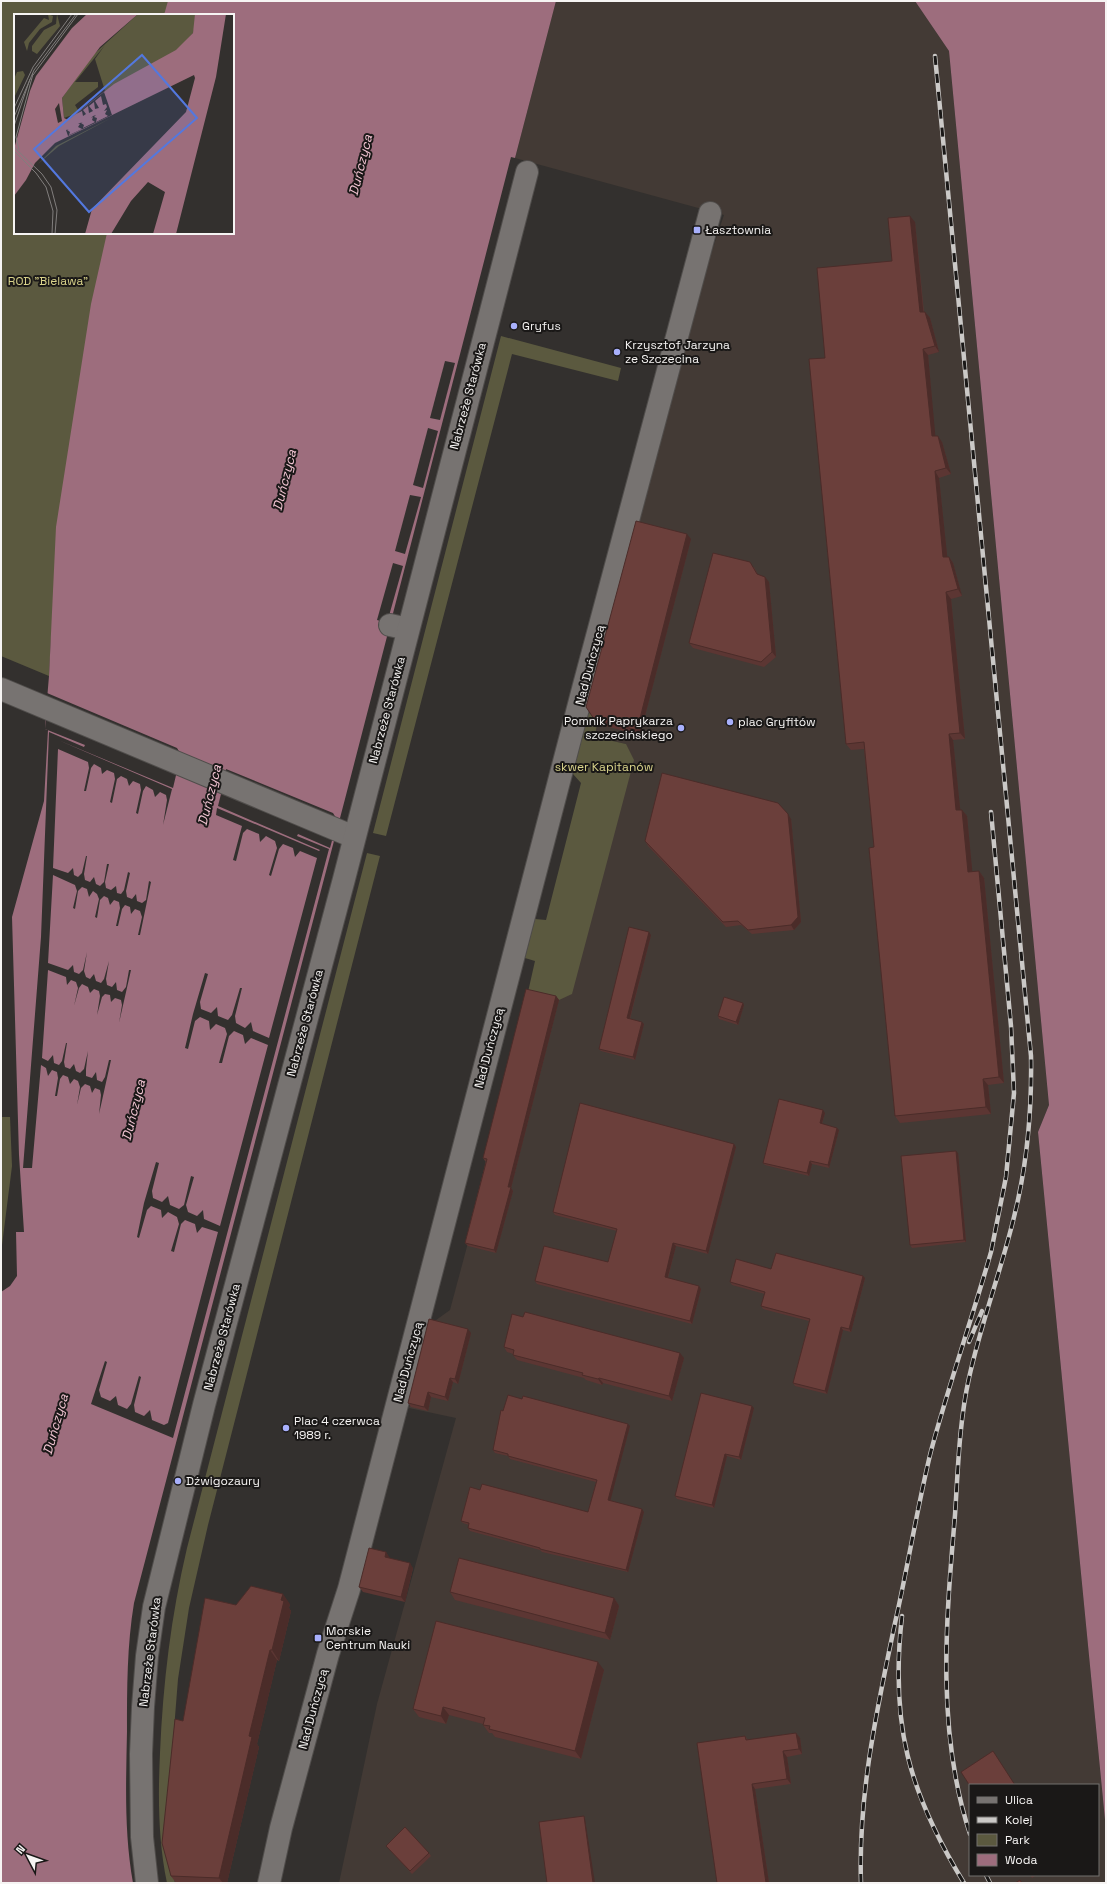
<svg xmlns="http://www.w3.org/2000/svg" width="1107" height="1884" font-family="'Space Grotesk',sans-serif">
	<rect width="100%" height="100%" fill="#33302e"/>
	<!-- built -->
	<path fill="#433a35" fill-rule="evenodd" d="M 556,1 L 915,1 L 949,51 L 1049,1105 L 1038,1132 L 1106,1830 L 1106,1883 L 339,1883 L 377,1704 L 456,1418 L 409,1408 L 432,1323 L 450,1310 L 484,1183 L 485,1161 L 626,744 L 595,737 L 597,724 L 595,715 L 588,713 L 650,437 L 724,215 L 515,158 ZM 970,1785 L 1098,1785 L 1098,1875 L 970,1875 Z"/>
	<!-- green -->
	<g fill="#5b593f">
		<polygon points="1,1 195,1 190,15 15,15 15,233 135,233 51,638 49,676 1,656"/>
		<polygon points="501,336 621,368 618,381 512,354 386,836 373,833"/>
		<polygon points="588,713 595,714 597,724 595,737 626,744 634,760 572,994 559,1000 528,992 535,961 525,958 535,919 546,920 581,783 573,774"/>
		<path d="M 367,853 L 380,856 L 208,1525 L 189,1608 L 178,1679 L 173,1742 L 168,1853 L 175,1883 L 167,1883 C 158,1840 158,1796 160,1753 C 163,1683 171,1616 187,1548 Z"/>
		<polygon points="1,1117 10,1117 12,1166 1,1253"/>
	</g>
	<!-- water -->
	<g fill="#9d6d7d">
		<path d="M 168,1 L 556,1 L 515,158 L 511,157 L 345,799 L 134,1603 C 127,1645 127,1688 127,1731 C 126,1782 124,1832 133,1883 L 1,1883 L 1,1292 L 10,1286 L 17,1276 L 16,1232 L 24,1232 L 19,1155 L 12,917 L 44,801 L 48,730 L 45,729 L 45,723 L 49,676 L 56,527 L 91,304 L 107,233 L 233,233 L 233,15 L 164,15 Z"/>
		<polygon points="915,1 1106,1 1106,1830 1038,1132 1049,1105 949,51"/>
	</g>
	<!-- pier -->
	<g fill="#33302e">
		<polygon points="445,361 455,363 440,420 430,418"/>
		<polygon points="428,428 438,431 423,488 413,485"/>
		<polygon points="410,495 421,497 405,554 395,551"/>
		<polygon points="393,563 403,566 387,623 377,620"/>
		<polygon points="47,693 177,748 180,753 225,776 226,769 333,813 336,818 340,819 336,837 333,837 330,848 298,834 297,836 329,849 173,1438 91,1404 105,1361 107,1362 99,1390 101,1397 110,1401 116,1396 118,1405 127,1409 131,1404 139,1376 141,1377 134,1405 135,1412 144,1416 150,1410 152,1420 164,1425 168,1423 218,1232 202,1227 197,1233 195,1224 185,1220 181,1224 174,1252 171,1251 179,1224 177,1217 168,1212 162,1218 161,1210 151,1206 147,1210 139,1238 137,1237 144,1203 156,1162 159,1163 152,1191 153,1198 162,1202 168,1196 170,1205 179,1209 184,1205 191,1176 194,1177 186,1205 188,1212 197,1216 203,1210 204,1219 220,1226 268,1045 251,1038 245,1044 243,1035 234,1031 229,1036 222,1063 219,1063 227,1034 225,1028 216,1024 210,1030 209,1021 200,1017 195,1021 188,1049 185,1048 193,1014 205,973 208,974 200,1002 201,1009 211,1013 217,1007 218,1016 228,1020 232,1015 240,988 242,988 235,1016 236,1023 245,1028 251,1022 253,1031 269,1038 317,858 300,851 295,857 293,848 283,844 279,849 271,876 269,875 277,848 275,841 266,836 260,842 259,834 247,829 243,833 236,861 233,860 242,826 216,815 217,808 319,851 320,850 218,806 222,790 177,771 173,788 58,740 172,789 163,825 167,800 166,795 160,792 155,797 153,790 146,786 143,791 138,814 136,813 141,790 140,784 133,781 129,786 127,779 121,776 117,779 112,803 110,802 115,779 114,773 107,770 102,774 101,768 94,764 91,768 86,791 84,791 89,768 88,762 58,749 53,868 68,873 73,868 74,875 78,877 82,873 86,856 87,856 84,874 85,880 90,882 94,877 96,884 100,886 104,882 107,864 109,864 105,882 106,888 111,890 116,886 117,893 121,894 124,890 128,872 130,873 126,891 127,897 132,899 136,894 137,901 142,903 146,900 149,881 151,882 140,935 138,935 142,917 140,911 135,909 131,914 130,907 125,905 122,909 118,926 116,926 120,908 119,902 114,900 110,905 108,898 104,896 100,900 97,918 95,917 99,899 97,894 93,891 89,897 87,889 82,887 78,891 75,909 73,908 77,891 75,885 53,875 48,963 68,970 73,965 74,972 79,974 83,970 87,952 84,971 86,977 90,979 94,974 96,981 101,983 104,979 109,961 106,979 107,985 112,987 116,982 117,990 122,992 126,987 129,970 131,970 119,1023 122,1005 121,1000 115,998 111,1002 110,995 105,994 102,997 97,1015 100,996 99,991 94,989 90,993 88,987 82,984 79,988 74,1006 78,988 76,982 71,980 67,985 66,977 48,970 42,1058 48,1061 53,1055 54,1063 59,1065 62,1061 66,1043 67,1043 64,1062 65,1067 70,1069 74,1064 76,1071 80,1073 84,1069 88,1051 86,1069 86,1076 92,1078 96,1072 97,1080 102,1082 105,1077 109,1060 111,1060 99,1114 101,1095 100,1090 95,1088 92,1093 90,1086 85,1084 81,1088 77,1105 80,1087 78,1081 74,1079 70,1084 68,1077 63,1075 60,1079 57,1096 55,1096 58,1078 57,1072 52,1070 48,1076 46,1068 41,1065 32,1168 23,1168 41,937 49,732 84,747 85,745 45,729"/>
	</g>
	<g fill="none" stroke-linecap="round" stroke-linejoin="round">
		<!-- minor casing -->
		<g stroke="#504d4b" stroke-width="24">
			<g id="minor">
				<polyline points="390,625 408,629"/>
				<polyline points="1,689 354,837"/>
				<polyline points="147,1883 142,1837 141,1754 143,1707 147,1656 154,1607 204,1405 344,879 527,172"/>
				<polyline points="269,1883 281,1828 328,1654 349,1589 583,689 710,213"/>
			</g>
		</g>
		<!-- minor -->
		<use href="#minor" stroke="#777371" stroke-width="22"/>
		<!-- rail casing -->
		<g stroke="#cbc9c7" stroke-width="4.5">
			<g id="rail">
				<path d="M 935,56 L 1031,1056 C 1032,1111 1027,1165 1014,1217 C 1001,1271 981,1323 969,1378 C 959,1423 958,1470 955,1515 C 946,1621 936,1731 970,1834"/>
				<polyline points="969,1342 982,1311"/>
				<path d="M 902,1616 C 890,1723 908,1791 964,1883"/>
				<polyline points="986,1875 990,1883"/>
				<path d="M 861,1883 C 858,1795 877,1709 895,1623 C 908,1566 917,1508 931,1451 C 949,1384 972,1319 991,1252 L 1006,1177 L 1014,1093 L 1011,1026 L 991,812"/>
			</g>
		</g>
		<!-- rail -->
		<use href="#rail" stroke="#1a1817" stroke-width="3" stroke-dasharray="9" stroke-linecap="butt"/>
	</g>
	<!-- wall -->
	<g fill="#5c3633">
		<polygon points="915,222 924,312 925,312 930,318 939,352 928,355 935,436 942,442 951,474 939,478 947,557 949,557 953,563 962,596 951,599 965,739 953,740 960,810 962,810 967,816 972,872 979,871 984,878 1004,1083 988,1085 991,1114 900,1123 895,1116 874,847 864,749 851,750 846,744 825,358 892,261"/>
		<polygon points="691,539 640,735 597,724 594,719"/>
		<polygon points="754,567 758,575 769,582 776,657 764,667 693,648 689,643"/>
		<polygon points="791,819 801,922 794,930 752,934 741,925 726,927 648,846 645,841"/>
		<polygon points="651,935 630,1019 644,1024 635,1060 601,1051 599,1049"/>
		<polygon points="556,996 559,1000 511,1188 513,1191 496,1253 468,1246 465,1243 486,1161 485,1161 483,1158"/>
		<polygon points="744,1005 738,1025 719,1019 718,1016"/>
		<polygon points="825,1113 822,1124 839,1130 829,1168 812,1164 809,1176 765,1165 763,1163"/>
		<polygon points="734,1144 736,1147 708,1254 676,1246 668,1278 701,1289 692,1324 537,1284 535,1281 608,1262 617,1231 555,1215 553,1212"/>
		<polygon points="958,1153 966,1242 912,1248 910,1245"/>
		<polygon points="771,1269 865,1278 851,1332 843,1330 827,1394 795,1386 793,1383 809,1321 763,1309 761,1306 765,1294 732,1285 730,1282"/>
		<polygon points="523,1317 684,1358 672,1401 603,1383 602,1385 586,1380 584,1378 517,1360 513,1355 513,1354 507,1352 504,1347"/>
		<polygon points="471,1333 458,1384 453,1382 448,1401 431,1397 428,1411 411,1407 408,1403"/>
		<polygon points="754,1408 741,1460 727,1456 714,1508 677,1499 675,1496"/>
		<polygon points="503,1411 630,1426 610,1500 644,1512 628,1572 542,1552 540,1550 470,1531 468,1528 469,1525 463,1523 461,1521 480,1490 588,1512 596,1482 510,1459 508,1456 495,1453 493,1450"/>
		<polygon points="386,1552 389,1558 413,1568 405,1602 363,1592 359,1587"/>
		<polygon points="450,1592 614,1598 619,1606 610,1640 455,1600"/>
		<polygon points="290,1604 289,1608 291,1611 279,1661 277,1660 257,1744 259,1747 227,1883 176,1883 171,1876 183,1721 236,1605"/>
		<polygon points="604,1670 581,1759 495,1737 492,1733 489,1733 483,1725 483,1724 449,1715 446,1724 419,1717 413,1709"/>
		<polygon points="796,1733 800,1738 802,1754 787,1757 791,1784 755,1789 769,1883 717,1883 745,1736 748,1740"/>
		<polygon points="386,1846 429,1853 431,1856 412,1874"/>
		<polygon points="1030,1875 1037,1875 1032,1878"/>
	</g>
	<!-- shaded-wall -->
	<g fill="#4b2c29">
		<polygon points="910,216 915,222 924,319 920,312"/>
		<polygon points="925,312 930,318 939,352 935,346"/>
		<polygon points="923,349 928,355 936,443 932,436"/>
		<polygon points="938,436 942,442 951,474 946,468"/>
		<polygon points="935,471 939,478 948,564 943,557"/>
		<polygon points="687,534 691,539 640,735 637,730"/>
		<polygon points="949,557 953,563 962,596 958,589"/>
		<polygon points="765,577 769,582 776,657 772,652"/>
		<polygon points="946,592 951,599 965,739 960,733"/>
		<polygon points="949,734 953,740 961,817 956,810"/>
		<polygon points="962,810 967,816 973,879 968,872"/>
		<polygon points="788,814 791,819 801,922 794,930 791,925"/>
		<polygon points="979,871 984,878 1004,1083 999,1077"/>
		<polygon points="649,932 651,935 629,1021 627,1018"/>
		<polygon points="556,996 559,1000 511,1188 513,1191 496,1253 494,1250 508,1187"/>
		<polygon points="743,1003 744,1005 738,1025 736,1022"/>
		<polygon points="642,1022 644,1024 635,1060 633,1057"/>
		<polygon points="983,1079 988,1085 991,1114 986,1107"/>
		<polygon points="823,1110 825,1113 821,1126 820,1123"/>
		<polygon points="837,1128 839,1130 829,1168 828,1165"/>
		<polygon points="734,1144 736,1147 708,1254 706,1251"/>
		<polygon points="956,1151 958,1153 966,1242 964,1240"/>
		<polygon points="810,1161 812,1164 809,1176 807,1173"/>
		<polygon points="673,1243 676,1246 667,1280 665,1277"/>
		<polygon points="863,1276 865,1278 851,1332 849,1329"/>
		<polygon points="699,1286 701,1289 692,1324 690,1321"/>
		<polygon points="841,1327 843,1330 827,1394 825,1391"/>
		<polygon points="468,1329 471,1333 458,1384 455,1379"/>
		<polygon points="680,1353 684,1358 672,1401 669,1396"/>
		<polygon points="450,1378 453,1382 448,1401 445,1397"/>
		<polygon points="599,1378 603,1383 602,1385 598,1379"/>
		<polygon points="428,1392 431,1397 428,1411 424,1407"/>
		<polygon points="752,1406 754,1408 741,1460 739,1457"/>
		<polygon points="628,1424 630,1426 610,1502 608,1500"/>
		<polygon points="725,1454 727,1456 714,1508 712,1505"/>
		<polygon points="642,1509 644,1512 628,1572 626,1570"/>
		<polygon points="386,1552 390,1558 388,1562 385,1557"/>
		<polygon points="410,1563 413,1568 405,1602 401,1597"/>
		<polygon points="283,1594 290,1604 289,1608 291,1611 279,1661 272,1650"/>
		<polygon points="614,1598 619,1606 610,1640 605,1633"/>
		<polygon points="270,1650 277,1660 257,1744 259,1747 227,1883 223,1883 219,1878 249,1736"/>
		<polygon points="598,1662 604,1670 581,1759 575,1751"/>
		<polygon points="443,1707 449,1715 446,1724 441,1716"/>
		<polygon points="796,1733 800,1738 802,1754 799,1749"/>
		<polygon points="783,1751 787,1757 791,1784 787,1779"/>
		<polygon points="752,1784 755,1789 769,1883 766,1883"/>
		<polygon points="584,1816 585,1819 595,1883 593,1883"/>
	</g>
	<!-- building -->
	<g fill="#6b3f3b" stroke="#4b2c29">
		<polygon points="910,216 920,312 925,312 935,346 923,349 932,436 938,436 946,468 935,471 943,557 949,557 958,589 946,592 960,733 949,734 956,810 962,810 968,872 979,871 999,1077 983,1079 986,1107 895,1116 869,848 874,847 864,742 846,744 809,359 825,358 817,268 892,261 888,218"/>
		<polygon points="636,521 687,534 637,730 594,719 586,707"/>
		<polygon points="713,553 750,562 757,574 765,577 772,652 761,662 689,643"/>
		<polygon points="662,773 778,803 788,814 798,917 791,925 748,930 738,921 723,922 645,841"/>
		<polygon points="629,927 649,932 627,1018 642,1022 633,1057 599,1049"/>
		<polygon points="526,989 556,996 508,1187 511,1187 494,1250 465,1243 487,1159 483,1158"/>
		<polygon points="724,997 743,1003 736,1022 718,1016"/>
		<polygon points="779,1099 823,1110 820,1123 837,1128 828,1165 810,1161 807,1173 763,1163"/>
		<polygon points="580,1103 734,1144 706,1251 673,1243 665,1277 699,1286 690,1321 535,1281 544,1246 608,1262 617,1229 553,1212"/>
		<polygon points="956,1151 964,1240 910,1245 901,1156"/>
		<polygon points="776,1253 863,1276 849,1329 841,1327 825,1391 793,1383 810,1319 761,1306 765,1292 730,1282 736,1259 771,1269"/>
		<polygon points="525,1312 680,1353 669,1396 599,1378 598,1379 582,1375 583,1373 513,1355 514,1350 504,1347 512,1314 523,1317"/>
		<polygon points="429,1319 468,1329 455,1379 450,1378 445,1397 428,1392 424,1407 408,1403"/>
		<polygon points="701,1393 752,1406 739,1457 725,1454 712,1505 675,1496"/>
		<polygon points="508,1395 522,1399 523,1396 628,1424 608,1500 642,1509 626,1570 540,1549 540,1548 468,1528 469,1523 461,1521 470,1487 480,1490 482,1484 588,1512 597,1480 508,1456 508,1454 493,1450 501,1410 503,1411"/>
		<polygon points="369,1548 386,1552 385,1557 410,1563 401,1597 359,1587"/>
		<polygon points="459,1558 614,1598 605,1633 450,1592"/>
		<polygon points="251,1586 283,1594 281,1600 284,1601 272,1650 270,1650 249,1736 252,1737 219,1878 171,1876 162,1843 175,1719 183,1721 205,1598 236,1605"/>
		<polygon points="436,1621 598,1662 575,1751 489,1729 490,1726 483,1725 485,1718 443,1707 441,1716 413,1709"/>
		<polygon points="796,1733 799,1749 783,1751 787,1779 752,1784 766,1883 717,1883 697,1743 745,1736 746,1740"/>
		<polygon points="993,1751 1015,1785 970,1785 970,1786 961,1772"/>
		<polygon points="584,1816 593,1883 547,1883 539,1822"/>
		<polygon points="405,1827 429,1853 410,1871 386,1846"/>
		<polygon points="1020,1880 1022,1883 1015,1883"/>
	</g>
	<!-- markers -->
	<g fill="#a8b0fc" stroke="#1a1817" stroke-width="1.5">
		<rect x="693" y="226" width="8" height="8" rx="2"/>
		<circle cx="514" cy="326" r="4"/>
		<circle cx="617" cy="352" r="4"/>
		<circle cx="730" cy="722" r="4"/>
		<circle cx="681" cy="728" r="4"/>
		<circle cx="286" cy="1428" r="4"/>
		<circle cx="178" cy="1481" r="4"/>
		<rect x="314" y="1634" width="8" height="8" rx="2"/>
	</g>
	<g text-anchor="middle" stroke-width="4" stroke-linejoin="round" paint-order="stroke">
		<!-- poi labels -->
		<g font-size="12" fill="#f6f4f3" stroke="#1a1817" text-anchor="start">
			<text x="705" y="234">Łasztownia</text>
			<text x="522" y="330">Gryfus</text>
			<text x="625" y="349">Krzysztof Jarzyna<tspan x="625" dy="14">ze Szczecina</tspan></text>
			<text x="673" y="725" text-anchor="end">Pomnik Paprykarza<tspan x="673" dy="14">szczecińskiego</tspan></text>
			<text x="738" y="726">plac Gryfitów</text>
			<text x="294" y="1425">Plac 4 czerwca<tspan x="294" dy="14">1989 r.</tspan></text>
			<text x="186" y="1485">Dźwigozaury</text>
			<text x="326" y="1635">Morskie<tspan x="326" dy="14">Centrum Nauki</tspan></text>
		</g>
		<!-- park labels -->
		<g font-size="12" fill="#dad48b" stroke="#1a1817">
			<text x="48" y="285">ROD "Bielawa"</text>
			<text x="604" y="771">skwer Kapitanów</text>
		</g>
		<!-- street labels -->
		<g font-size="12" fill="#f6f4f3" stroke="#1a1817">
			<text transform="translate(468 396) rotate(-75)" y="4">Nabrzeże Starówka</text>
			<text transform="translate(590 665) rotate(-75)" y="4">Nad Duńczycą</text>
			<text transform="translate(387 710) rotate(-75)" y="4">Nabrzeże Starówka</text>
			<text transform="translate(305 1023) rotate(-75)" y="4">Nabrzeże Starówka</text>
			<text transform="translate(489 1048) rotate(-75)" y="4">Nad Duńczycą</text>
			<text transform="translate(222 1337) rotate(-75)" y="4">Nabrzeże Starówka</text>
			<text transform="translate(408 1362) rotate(-75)" y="4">Nad Duńczycą</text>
			<text transform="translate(150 1652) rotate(-83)" y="4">Nabrzeże Starówka</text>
			<text transform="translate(313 1709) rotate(-75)" y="4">Nad Duńczycą</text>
		</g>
		<!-- water labels -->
		<g font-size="13" font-style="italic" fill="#f5c7d5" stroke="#1a1817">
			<text transform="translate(360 165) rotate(-76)" y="5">Duńczyca</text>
			<text transform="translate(284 480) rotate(-76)" y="5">Duńczyca</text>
			<text transform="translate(209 795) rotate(-76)" y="5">Duńczyca</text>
			<text transform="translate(133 1110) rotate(-76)" y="5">Duńczyca</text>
			<text transform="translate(55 1424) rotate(-74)" y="5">Duńczyca</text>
		</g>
	</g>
	<!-- overview -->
	<g transform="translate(14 14)">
		<rect width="220" height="220" fill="#33302e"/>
		<path d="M 34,0 L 39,2 L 38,8 L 26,15 L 15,29 L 13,37 L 10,28 L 30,4 L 35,6 ZM 43,0 L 46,12 L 23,40 L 18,37 L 18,32 L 30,16 L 42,10 ZM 124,0 L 184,0 L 179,19 L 158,42 L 91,77 L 81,45 L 91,31 L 61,68 L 84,68 L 84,73 L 61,91 L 64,96 L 61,100 L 50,104 L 48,84 L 79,41 ZM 9,57 L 11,61 L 0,84 L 0,65 L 3,58 ZM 97,104 L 45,132 L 24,150 L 42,132 Z" fill="#5b593f"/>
		<path d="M 73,0 L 124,0 L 86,33 L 48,84 L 50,104 L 54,106 L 100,70 L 162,36 L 179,19 L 181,0 L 212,0 L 202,63 L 162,220 L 139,220 L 151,178 L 134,168 L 117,187 L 97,220 L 71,220 L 78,195 L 172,98 L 181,64 L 180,61 L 41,129 L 21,149 L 12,166 L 0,182 L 0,135 L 16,77 L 22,62 L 58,14 ZM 45,89 L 48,107 L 44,109 L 41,95 Z" fill="#9d6d7d" fill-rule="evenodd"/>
		<path d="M 90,78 L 98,101 L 54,122 L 52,116 L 55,115 L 53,116 L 56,118 L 55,121 L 68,115 L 64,113 L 66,110 L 64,110 L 66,109 L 69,108 L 67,109 L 70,111 L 69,114 L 81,108 L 78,106 L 79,103 L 77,104 L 79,102 L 82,101 L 80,103 L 83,104 L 82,108 L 94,102 L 91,100 L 93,96 L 90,97 L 93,93 L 92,90 L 89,91 L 87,82 L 81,87 L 85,94 L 81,95 L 80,88 L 75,92 L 79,97 L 75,99 L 74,92 L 69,96 L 72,100 L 69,102 L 68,97 L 62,100 Z" fill="#33302e"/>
		<path fill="none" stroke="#817e7d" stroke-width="1" d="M 19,61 L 64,0M 0,94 L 19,53 L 58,0M 0,103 L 20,56 L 62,0M 0,112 L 16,65M 0,133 L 28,160 L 37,173 L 43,196 L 41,220M 5,136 L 2,123 L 19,60M 0,137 L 22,159 L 32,173 L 39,197 L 38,220"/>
		<path fill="#5378df" fill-opacity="0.15" stroke="#5378df" stroke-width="2" d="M 128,41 L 183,104 L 75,198 L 20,135 Z"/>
		<rect width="220" height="220" fill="none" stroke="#f6f4f3" stroke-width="2"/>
	</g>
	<!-- border -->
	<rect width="1107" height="1884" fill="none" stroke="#f6f4f3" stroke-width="4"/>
	<!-- legend -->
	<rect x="969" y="1784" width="130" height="92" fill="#1a1817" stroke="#72706f"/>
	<rect x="977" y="1797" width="20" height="6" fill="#777371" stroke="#72706f"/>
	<text x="1005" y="1804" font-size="12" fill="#f6f4f3">Ulica</text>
	<rect x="977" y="1817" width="20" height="6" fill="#cbc9c7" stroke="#72706f"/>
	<text x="1005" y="1824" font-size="12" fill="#f6f4f3">Kolej</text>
	<rect x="977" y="1834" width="20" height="12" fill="#5b593f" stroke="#72706f"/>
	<text x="1005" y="1844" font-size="12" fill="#f6f4f3">Park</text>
	<rect x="977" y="1854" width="20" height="12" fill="#9d6d7d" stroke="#72706f"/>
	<text x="1005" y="1864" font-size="12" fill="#f6f4f3">Woda</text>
	<!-- north arrow -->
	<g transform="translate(28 1856) rotate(311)" stroke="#1a1817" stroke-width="3" paint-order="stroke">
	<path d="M0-3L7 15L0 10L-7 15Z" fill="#f6f4f3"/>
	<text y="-6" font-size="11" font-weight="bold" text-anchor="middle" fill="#f6f4f3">N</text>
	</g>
</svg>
